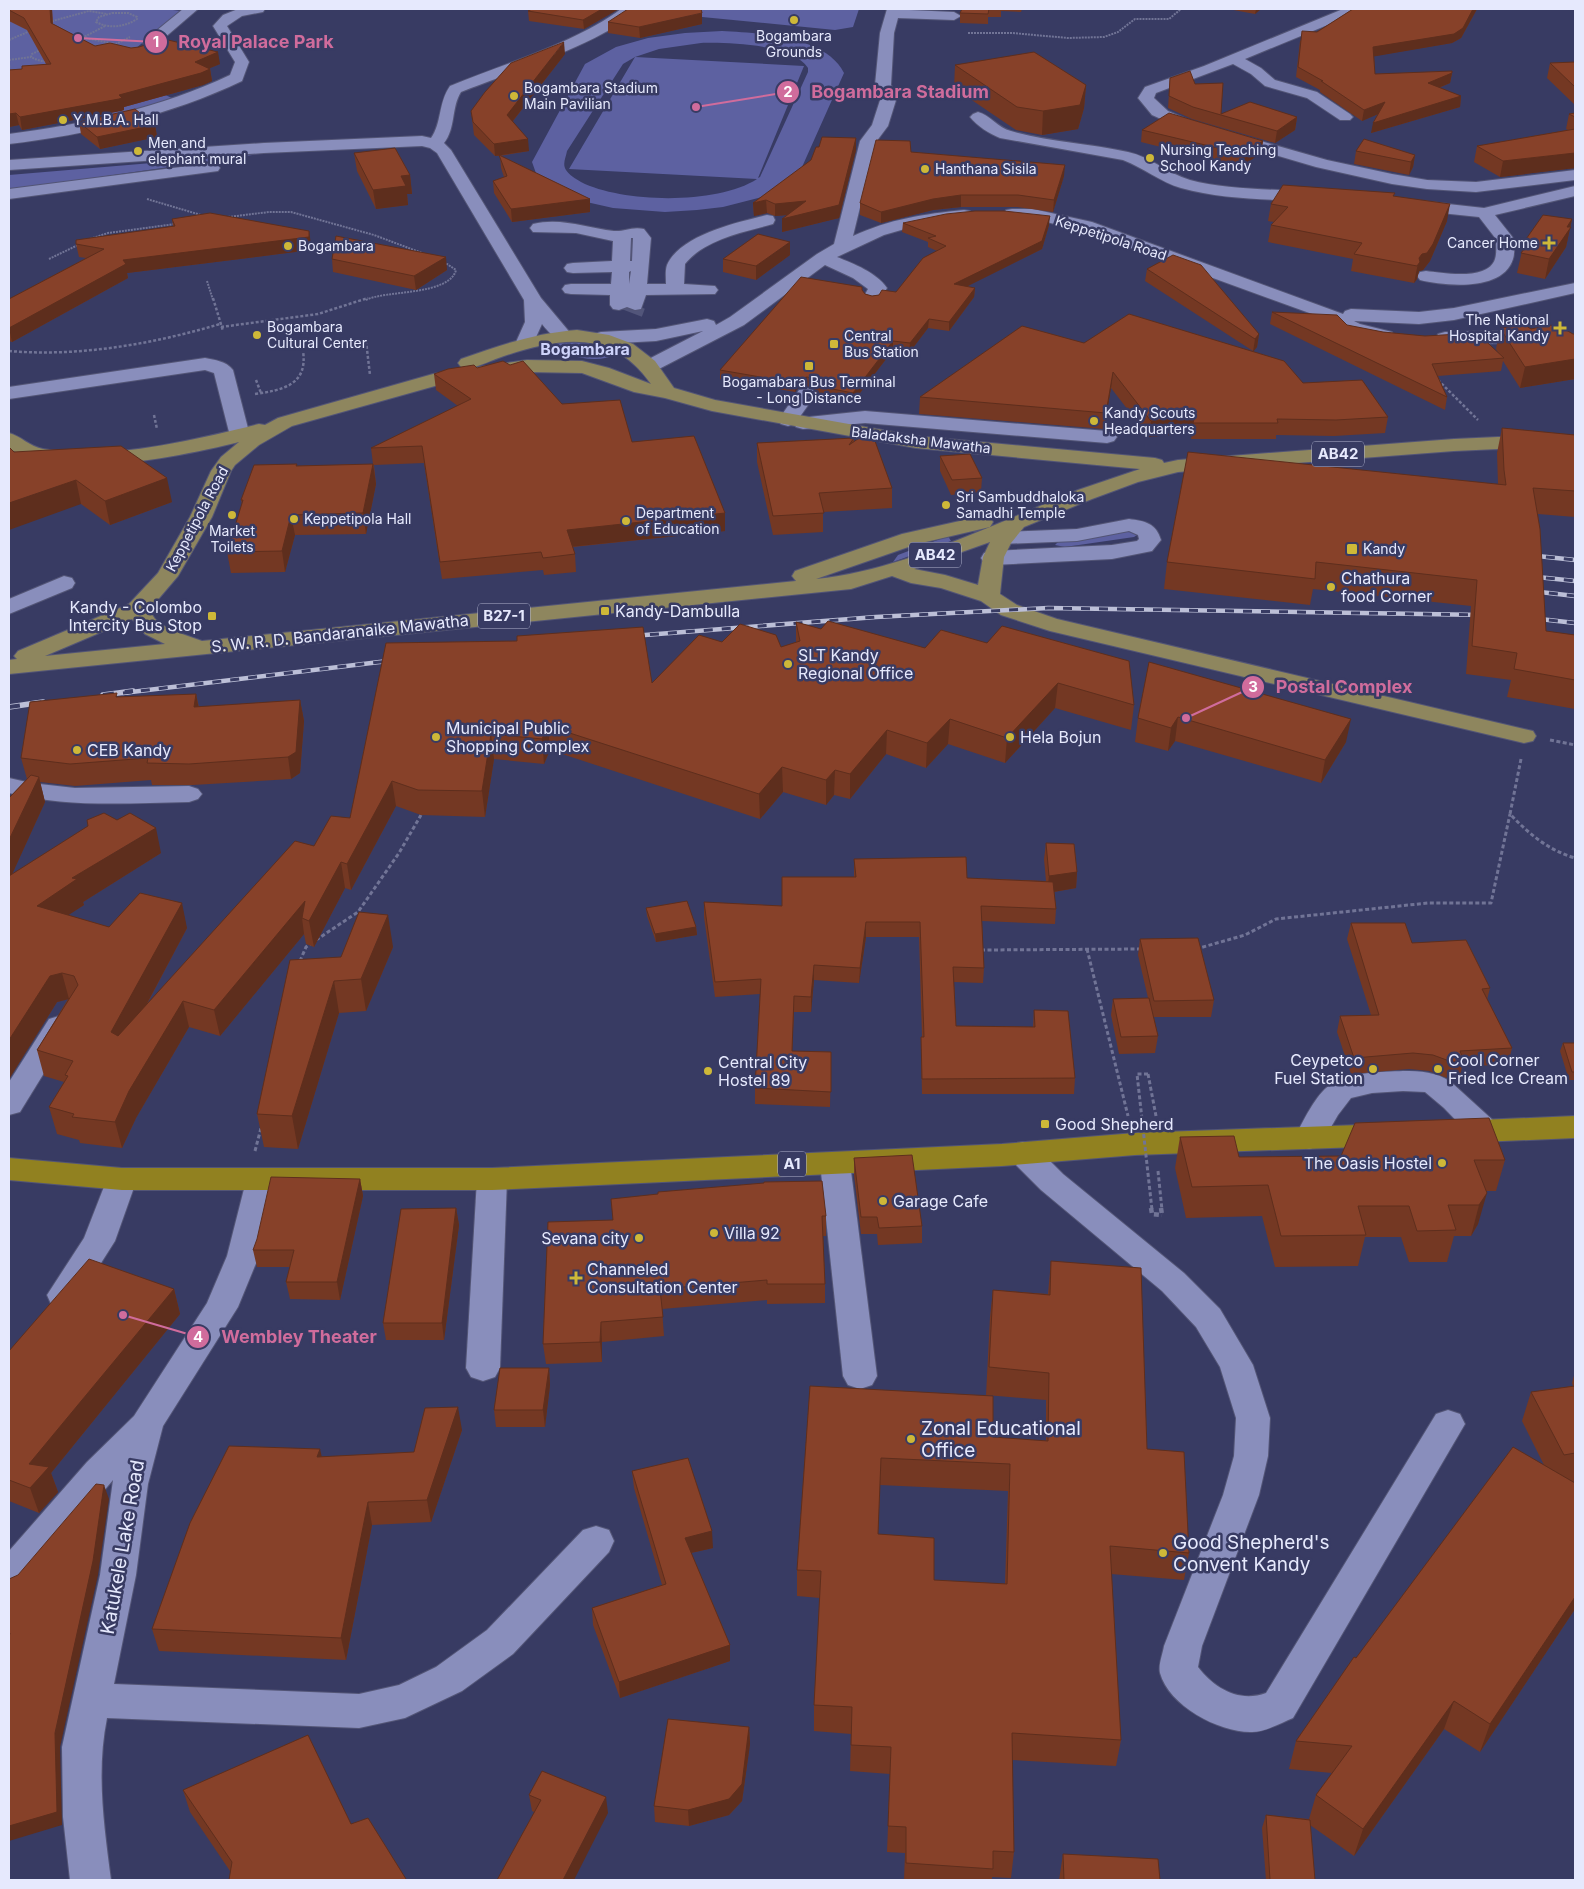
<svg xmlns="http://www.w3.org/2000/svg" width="1584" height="1889" font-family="Inter,sans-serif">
	<rect width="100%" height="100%" fill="#383b63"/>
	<!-- green -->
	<g fill="#5d61a1" fill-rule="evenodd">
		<polygon points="34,9 165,9 181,11 135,49 9,73 9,13"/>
		<polygon points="652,9 859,9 853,27 835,30 661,13"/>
		<path d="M 722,31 C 758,33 826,36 844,73 L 798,176 L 766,196 L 723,207 L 697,210 L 665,212 L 613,208 L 582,201 L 537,176 L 532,162 L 585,64 L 616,47 L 648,38 L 685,33 ZM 701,43 C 726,42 794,44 808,68 L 808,72 L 760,177 L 758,178 L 804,66 L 635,57 L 659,49 ZM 635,57 L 569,169 L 757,179 C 717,205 622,203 581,182 C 576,179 569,175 566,170 C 562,164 566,157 567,151 L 623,64 Z"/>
		<polygon points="144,85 174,99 113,118 84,99"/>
		<polygon points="260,154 9,190 9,175"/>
		<path d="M 572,340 L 603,345 L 616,351 L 617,354 C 597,365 563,356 545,344 Z"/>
		<polygon points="1127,531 1137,535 1134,537 1065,547 1055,545 1058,542"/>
		<polygon points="948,536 951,541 893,562 898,555"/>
	</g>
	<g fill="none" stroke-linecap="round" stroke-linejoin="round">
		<!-- minor-tunnel -->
		<polyline stroke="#52557a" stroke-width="21" stroke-dasharray="21 11" stroke-linecap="butt" points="632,313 635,305"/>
		<!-- minor casing -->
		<g stroke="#535576" stroke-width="2">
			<g id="minor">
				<polygon points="183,9 198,9 155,46 145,46 143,43 145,40"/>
				<path d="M 238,9 L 265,9 L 263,12 L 242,16 L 227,26 L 249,62 L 242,81 C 171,115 87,135 9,144 L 9,134 C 84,124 161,108 230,75 L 235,62 L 213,26 L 223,15 Z"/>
				<path d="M 621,9 L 637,9 C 616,38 498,77 461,92 C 451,108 456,128 444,143 L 451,150 L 541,298 L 572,335 L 570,339 C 557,342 550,334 542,324 L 532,346 L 525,348 L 518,346 L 516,342 L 525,322 L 524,300 L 437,153 L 430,148 L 422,146 L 264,153 L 9,170 L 9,160 L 264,143 L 422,136 L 431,138 C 442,123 438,103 450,86 C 504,64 575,43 621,9 Z"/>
				<path d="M 887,9 L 954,12 L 961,16 L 954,20 L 898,18 L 894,33 L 891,85 L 897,97 L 888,126 L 876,142 L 853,236 C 890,219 924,214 964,210 L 970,211 L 972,215 L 970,219 L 922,224 L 884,235 L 837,257 C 854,264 876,272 887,288 L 878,302 L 872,303 L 866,302 L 863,298 L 868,289 L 853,278 L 825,265 L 744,325 L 655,371 L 648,373 L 641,371 L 638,367 L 641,363 L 703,331 L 656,341 L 601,344 L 594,342 L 592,338 L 594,334 L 601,332 L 656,329 L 707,319 L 714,321 L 716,325 L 730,317 L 817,254 L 834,244 L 860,141 L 872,125 L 881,97 L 875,85 L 880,33 Z"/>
				<polygon points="1343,9 1361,9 1359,12 1245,59 1261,68 1275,80 1317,92 1350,114 1353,117 1350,120 1340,120 1307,98 1265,86 1251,74 1233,64 1156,93 1154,98 1168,111 1191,121 1327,160 1392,174 1427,180 1476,182 1575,170 1575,180 1476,192 1427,189 1392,184 1316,167 1179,127 1152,115 1138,98 1145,87 1204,66"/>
				<path d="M 978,112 C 990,115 998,128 1011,131 C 1049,142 1089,143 1128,152 C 1151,157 1167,173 1190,180 C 1225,190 1277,189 1315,192 L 1321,193 L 1323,197 L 1321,201 L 1315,202 C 1271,199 1224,200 1181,188 C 1160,182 1144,168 1123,160 L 1000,138 C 990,134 977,126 970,117 L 973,114 Z"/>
				<polygon points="212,163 218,165 220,168 218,171 9,199 9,189"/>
				<path d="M 1575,186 L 1575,196 L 1495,215 L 1514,239 C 1514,245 1515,253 1513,259 C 1503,292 1445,286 1420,280 L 1417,276 L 1420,272 L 1426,271 C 1443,273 1488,281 1495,259 C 1497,253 1496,246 1496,239 L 1479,217 L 1412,210 L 1406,209 L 1404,205 L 1406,201 L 1412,200 L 1484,208 Z"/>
				<path d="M 1012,209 L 1033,209 L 1092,222 L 1343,314 L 1345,311 L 1351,309 L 1419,312 L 1454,308 L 1575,283 L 1575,293 L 1454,320 L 1419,324 L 1354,321 L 1360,324 L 1392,332 L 1394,336 L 1392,340 C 1372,345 1342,329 1326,319 L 1081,230 L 1033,219 L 1006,218 L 1004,214 L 1006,210 Z"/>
				<path d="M 767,215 L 773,216 L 775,220 L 773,224 C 744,232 705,239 685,264 L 684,284 L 715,286 L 718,290 L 715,294 L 646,295 L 641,309 L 635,310 L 627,307 L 619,310 L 613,309 L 610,305 L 610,295 L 571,294 L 565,293 L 562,289 L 565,285 L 571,284 L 611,284 L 612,272 L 573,273 L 567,272 L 564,268 L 567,264 L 573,263 L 612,261 L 613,241 L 576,233 L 533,232 L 530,228 L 533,224 C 561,217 586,228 614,231 C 624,232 632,226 644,229 L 651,238 L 647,284 L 666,284 C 666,278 665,271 667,265 C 680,235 738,222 767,215 ZM 631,238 L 633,238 L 632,261 L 630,261 ZM 631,271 L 629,284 L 629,272 Z"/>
				<polygon points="1537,331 1575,335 1575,347 1537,343 1445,344 1438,342 1436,338 1438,334 1445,332"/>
				<path d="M 205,358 C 215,360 226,361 233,370 L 250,436 L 247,440 L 240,442 L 233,440 L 230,436 L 214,373 L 205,370 L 9,399 L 9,387 Z"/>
				<polygon points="806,388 813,390 816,394 799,418 865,411 1107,431 1114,433 1117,437 1114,441 1107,443 865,423 803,429 796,427 794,424 788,426 781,424 778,420 781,416 799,390"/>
				<path d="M 1129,519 C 1145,521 1156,523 1161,540 L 1152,551 L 1112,559 L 992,565 L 984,563 L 981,558 L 984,553 L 992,551 L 1112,545 L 1137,541 L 1139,539 L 1138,535 L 1129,531 L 1077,541 L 1001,544 L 993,543 L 990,538 L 993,533 L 1001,532 L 1077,529 Z"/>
				<polygon points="64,576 72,578 75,583 72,588 9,614 9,599"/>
				<path d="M 9,778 L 31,783 L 75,788 L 189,786 L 198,789 L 202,794 L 198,799 L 189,802 C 128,803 68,808 9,793 Z"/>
				<polygon points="59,1016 69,1019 73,1026 20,1112 9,1115 9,1082 49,1019"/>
				<path d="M 1403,1071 C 1420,1071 1437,1072 1451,1082 L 1496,1123 L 1500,1131 L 1496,1139 L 1485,1142 L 1474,1139 L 1444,1108 L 1425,1092 L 1403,1091 L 1372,1093 L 1351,1098 L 1338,1115 L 1320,1146 L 1309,1149 L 1298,1146 L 1294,1138 C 1304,1121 1314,1096 1331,1084 C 1347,1072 1383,1072 1403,1071 Z"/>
				<path d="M 1023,1142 L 1034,1145 L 1063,1174 L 1184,1273 L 1220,1309 L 1253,1365 L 1270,1418 L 1268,1456 L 1259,1495 L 1202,1646 L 1198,1667 C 1214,1688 1239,1703 1266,1693 L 1436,1414 L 1448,1410 L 1460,1414 L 1465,1424 L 1293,1718 C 1281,1723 1265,1732 1252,1732 C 1220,1733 1169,1706 1160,1673 C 1158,1665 1163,1653 1164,1646 L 1223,1495 L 1234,1456 L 1236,1418 L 1220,1367 L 1196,1327 L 1162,1291 L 1041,1190 L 1012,1161 L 1008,1153 L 1012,1145 Z"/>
				<polygon points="835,1152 846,1155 850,1163 877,1376 872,1385 860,1389 848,1385 843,1376 820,1163 824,1155"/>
				<polygon points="122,1168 133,1171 137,1179 115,1241 75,1304 63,1307 51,1304 47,1295 84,1238 107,1179 111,1171"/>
				<polygon points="492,1168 503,1171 507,1179 500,1368 495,1377 483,1381 471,1377 466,1368 477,1179 481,1171"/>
				<path d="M 261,1170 L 272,1173 L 276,1181 L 259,1256 L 238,1307 L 163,1426 L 148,1484 L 136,1575 L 114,1684 L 359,1694 L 399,1685 L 436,1667 L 487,1630 L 583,1530 L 596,1526 L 609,1530 L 614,1541 L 609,1552 L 513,1654 L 462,1691 L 405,1718 L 359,1728 L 107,1718 C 96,1772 104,1826 111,1880 L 70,1880 L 63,1817 L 62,1747 L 100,1575 L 113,1480 L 22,1588 L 9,1593 L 9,1551 L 87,1462 L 134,1416 L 207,1303 L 227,1256 L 246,1181 L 250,1173 Z"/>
			</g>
		</g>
		<!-- major casing -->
		<g stroke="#535576" stroke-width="2">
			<path id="major" d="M 577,330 L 609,335 L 633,344 L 655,361 L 674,388 L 715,400 L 916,436 L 1155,458 L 1162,460 L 1164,463 L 1178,460 L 1454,439 L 1498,437 L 1575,439 L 1575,451 L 1498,449 L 1454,451 L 1178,472 L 1138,482 L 1092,499 L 1024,527 L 1011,543 L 1004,557 L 1000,594 L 1017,605 L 1057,619 L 1524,729 L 1533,731 L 1536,736 L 1533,741 L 1524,743 L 1050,631 L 1001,615 L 981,601 L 941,588 L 911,583 L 892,576 L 851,589 L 9,674 L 9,660 L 17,659 L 14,656 L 18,651 L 129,604 L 158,573 L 190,517 L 211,471 L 221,457 L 239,442 C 183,456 58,482 9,448 L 9,433 C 21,436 30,447 43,449 C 110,461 194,440 259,424 L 265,425 L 278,418 L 433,374 L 527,360 L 582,361 L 609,368 L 651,384 C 613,329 561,337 504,356 C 492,360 480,366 468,369 L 461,367 L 458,363 L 461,359 C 500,345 536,333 577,330 ZM 527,372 L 582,373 L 634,392 L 665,398 L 712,411 L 916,448 L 1140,469 L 1078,490 L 990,527 L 993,522 L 990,517 L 982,516 L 902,534 L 795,571 L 792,576 L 796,581 L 202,641 L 168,629 L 155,619 L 149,610 L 178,576 L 212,517 L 231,471 L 235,465 L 259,445 L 292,426 L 435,386 ZM 990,527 C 934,550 876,573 816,579 L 917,544 ZM 990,542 L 983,557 L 978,585 L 945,575 L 914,569 ZM 132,619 L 145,634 L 165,644 L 45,656 Z"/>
		</g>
		<!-- highway casing -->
		<g stroke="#535576" stroke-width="2">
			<g id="highway">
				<polygon points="1575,1116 1575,1138 1456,1143 1445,1140 1441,1132 1445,1124 1456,1121"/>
				<polygon points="1386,1124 1397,1127 1401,1135 1397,1143 1386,1146 1135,1155 1002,1166 492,1190 122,1190 9,1180 9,1158 122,1168 492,1168 1002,1144 1135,1133"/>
			</g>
		</g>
		<!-- path-far3 -->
		<g stroke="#717496" stroke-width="2" stroke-dasharray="2 1" stroke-linecap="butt">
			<path d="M 112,13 L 128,13 L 137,17 L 137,19 C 125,27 109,29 96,22 L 99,17 Z"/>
			<polyline points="49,22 89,11 107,14"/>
			<polyline points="968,33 1012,33 1068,38 1104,37 1118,32 1135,19 1169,19 1181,9"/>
			<polyline points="74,36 116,44 130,37"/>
			<polyline points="82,38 105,26"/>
			<polyline points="9,40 30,31"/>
			<path d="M 58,48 L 68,51 L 69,55 C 57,62 43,64 31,57 L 32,54 L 42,49 Z"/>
			<polyline points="9,60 31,57"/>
			<polyline points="9,65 10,68"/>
			<polyline points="147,199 201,215"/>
			<polyline points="228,217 269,212 291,212 374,235 422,253"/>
			<polyline points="90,239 108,233 175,224"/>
			<polyline points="49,259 80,244"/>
			<polyline points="207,281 213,300"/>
			<path d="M 366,300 C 385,290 449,296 456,270 L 444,262"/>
		</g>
		<!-- path-far2 -->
		<g stroke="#717496" stroke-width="2.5" stroke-dasharray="3 2" stroke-linecap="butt">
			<polyline points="213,298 223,331"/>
			<polyline points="221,327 318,314 368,298"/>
			<polyline points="366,341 370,375"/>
			<path d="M 9,351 C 79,357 153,344 220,324"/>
			<polyline points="256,380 261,393"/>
			<polyline points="1438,380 1478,420"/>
			<path d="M 255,394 C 283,390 308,385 303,351"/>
			<polyline points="154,415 157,429"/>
		</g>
		<!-- path-far1 -->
		<g stroke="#717496" stroke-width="3" stroke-dasharray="4 2.5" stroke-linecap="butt">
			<polyline points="1550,740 1575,745"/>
			<path d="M 1521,759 L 1510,814 C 1529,834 1548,850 1575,858"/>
			<polyline points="316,940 358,912 399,853 421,815"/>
			<polyline points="1087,949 1128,1116"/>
			<polyline points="1196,949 1245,935 1276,919 1428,903 1491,903 1510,814"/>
			<polyline points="981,950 1143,949"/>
			<polyline points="300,961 306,947 310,944"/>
			<polyline points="1148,1074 1156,1116"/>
			<polyline points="255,1151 261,1128"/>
			<polyline points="1158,1171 1162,1210"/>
		</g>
		<!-- path -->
		<polyline stroke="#717496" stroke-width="4.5" stroke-dasharray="5 3" stroke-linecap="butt" points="1161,1208 1162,1215"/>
		<!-- minor -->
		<use href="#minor" fill="#898ebc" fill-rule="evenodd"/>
		<!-- major -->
		<use href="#major" fill="#8e865e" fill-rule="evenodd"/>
		<!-- highway -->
		<use href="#highway" fill="#918120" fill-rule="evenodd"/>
		<!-- rail-far1 casing -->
		<g stroke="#bcbfd7" stroke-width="4.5">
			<g id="rail-far1">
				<polyline points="1528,555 1575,560"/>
				<polyline points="1528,576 1575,581"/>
				<polyline points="1531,591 1575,596"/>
				<polyline points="1531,618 1575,623"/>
				<polyline points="632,636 876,617 1048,608 1483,615"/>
				<polyline points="123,693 396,660"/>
			</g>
		</g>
		<!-- rail casing -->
		<g stroke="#bcbfd7" stroke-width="5.5">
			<g id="rail">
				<polyline points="103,695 133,691"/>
				<polyline points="9,707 43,702"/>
			</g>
		</g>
		<!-- rail-far1 -->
		<use href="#rail-far1" stroke="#383b63" stroke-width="3" stroke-dasharray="9" stroke-linecap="butt"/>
		<!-- rail -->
		<use href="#rail" stroke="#383b63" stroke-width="4" stroke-dasharray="11" stroke-linecap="butt"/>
		<!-- path-bridge-far1 -->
		<polyline stroke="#717496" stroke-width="3" stroke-dasharray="4 2.5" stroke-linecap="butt" points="1148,1074 1137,1074 1152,1210"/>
		<!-- path-bridge -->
		<polyline stroke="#717496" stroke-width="4.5" stroke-dasharray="5 3" stroke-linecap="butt" points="1151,1208 1152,1214 1162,1215"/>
	</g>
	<!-- wall -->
	<g fill="#743823" fill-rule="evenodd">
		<polygon points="9,9 52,9 53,24 95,46 131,48 220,64 210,68 212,81 203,85 124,107 124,110 22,130 19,125 9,127 9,70 22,69 46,64 27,30 9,21"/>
		<polygon points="959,9 1022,9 1021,12 1001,11 1001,17 988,17 988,24 960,23 960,13 961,11 961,10 959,10"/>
		<polygon points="1228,9 1261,9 1255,14"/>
		<polygon points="1353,9 1477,9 1461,38 1452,43 1374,56 1375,74 1452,73 1450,83 1439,88 1461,96 1460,107 1371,133 1378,114 1362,121 1320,92 1320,90 1296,77 1300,41 1317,32"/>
		<polygon points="617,10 584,29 529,21 528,11"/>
		<polygon points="608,22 702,24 640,38 608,33"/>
		<polygon points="565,54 513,121 529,151 500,156 590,212 512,222 494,193 493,181 504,177 501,168 500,156 495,156 474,135 471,111"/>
		<polygon points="1575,62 1575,105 1547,78 1550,63"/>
		<polygon points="955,65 1086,85 1084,108 1078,129 1042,135 1016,130 954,88"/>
		<polygon points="1170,78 1195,84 1221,114 1297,117 1295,130 1275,143 1192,119 1168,108"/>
		<polygon points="1575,113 1575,168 1500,177 1474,162 1477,146 1568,130 1566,129 1569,114"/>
		<polygon points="79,122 155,125 157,137 100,149 81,134"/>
		<polygon points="1142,130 1263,141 1261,153 1241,167 1141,142"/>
		<polygon points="856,150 839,218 782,232 786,215 775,216 767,213 754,216 753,203"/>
		<polygon points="1356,151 1415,155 1413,167 1409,175 1354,164"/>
		<polygon points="911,152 1064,176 1053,212 1017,207 961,207 933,210 881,223 860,215 860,203"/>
		<polygon points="354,153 410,175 412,194 407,194 408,205 376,209 357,171"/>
		<polygon points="1394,196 1447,221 1430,261 1423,270 1419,271 1417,279 1414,283 1351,271 1353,259 1268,242 1271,225 1274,222 1268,221 1271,204"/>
		<polygon points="172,219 311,244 311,250 127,273 128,278 12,342 9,341 9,299 86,258 79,257 76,244 173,226"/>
		<polygon points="1572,219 1566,247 1545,279 1517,273 1524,242"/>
		<polygon points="903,223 1049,225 1042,249 967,286 975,288 974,297 949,331 928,328 909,353 893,350 853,402 817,396 817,393 814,389 807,386 798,388 795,392 720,379 720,370 862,287 862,291 865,294 872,296 896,292 937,251 928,247 928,242 902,232"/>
		<polygon points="790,255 756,280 723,272 723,259"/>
		<polygon points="332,259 447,270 416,290 333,272"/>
		<polygon points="1147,269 1259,334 1257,347 1253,351 1303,383 1388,417 1385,433 1334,436 1276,435 1276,439 1191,439 1192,433 1149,437 1111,388 1104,429 919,414 920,397 1084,343 1253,351 1145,281"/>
		<polygon points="1272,312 1383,332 1425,336 1499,354 1496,349 1500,328 1531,329 1573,334 1575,334 1575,379 1520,388 1503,361 1501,371 1438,376 1447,397 1445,410 1270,324"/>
		<polygon points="477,368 562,404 632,442 725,531 573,547 575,554 576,572 544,575 543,570 442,579 424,463 374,465 376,484 366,534 295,535 285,572 231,573 227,552 242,504 241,500 297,466 373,464 371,448 458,406 436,390 434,374"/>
		<polygon points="1502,428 1575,435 1575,517 1538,514 1546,631 1575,635 1575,709 1507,697 1511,680 1466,674 1471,606 1313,589 1310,605 1164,589 1167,562 1498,484 1497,453"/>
		<polygon points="854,438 854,442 892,488 892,508 823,512 823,532 773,535 757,462 757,443"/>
		<polygon points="14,452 172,502 110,525 81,504"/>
		<polygon points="940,456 982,478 981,492 951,495 940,471"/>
		<polygon points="796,622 821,629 925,648 941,630 1134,705 1131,730 1055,708 1005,763 948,744 926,768 886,754 850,799 834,795 826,805 783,792 760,819 550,750 544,764 494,759 485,817 421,815 396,806 351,890 345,888 314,947 306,944 304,934 220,1036 189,1027 136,1118 122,1148 80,1143 79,1140 57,1134 49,1107 64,1082 44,1076 37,1050 68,999 57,1002 9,1079 9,798 27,779 21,758 117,697 196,694 199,707 300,700 304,721 300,773 291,779 193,785 152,785 151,780 75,786 40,782 45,802 12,874 161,853 83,902 84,905 68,915 109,927 187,928 146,1006 314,846 350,818 386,643 652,683 722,642 781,647 796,642"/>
		<polygon points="1149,662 1346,742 1321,783 1175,741 1168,751 1135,742 1138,718"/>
		<polygon points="1046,843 1077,872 1076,888 1054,892 1056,909 1055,924 982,921 984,968 983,983 954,982 956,1026 1033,1027 1034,1010 1075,1078 1074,1094 922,1094 921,1052 921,1037 922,1037 919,937 866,937 859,983 814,980 811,1012 794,1012 792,1051 831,1052 830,1107 755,1104 755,1088 760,994 715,997 704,917 704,902 782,906 854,877 854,859 967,878 1046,881 1044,859"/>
		<polygon points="646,908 696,927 697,935 656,942 647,916"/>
		<polygon points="1351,923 1412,943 1490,988 1487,1000 1512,1048 1508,1064 1462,1067 1460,1077 1447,1078 1429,1071 1409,1069 1351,1074 1337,1032 1340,1016 1371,1015 1347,939"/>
		<polygon points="1140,939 1214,1000 1211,1017 1154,1017 1158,1036 1155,1053 1119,1054 1111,1015 1113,999 1148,998 1138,955"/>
		<polygon points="393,947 366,1011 339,1013 298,1149 264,1147 257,1114 341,957"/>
		<polygon points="1563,1043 1575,1043 1575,1080 1569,1080 1560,1051"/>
		<polygon points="1180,1137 1239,1157 1505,1160 1496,1191 1486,1191 1478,1224 1471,1236 1454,1236 1447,1262 1409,1262 1401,1237 1365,1237 1358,1266 1275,1267 1262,1216 1186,1218 1175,1168"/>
		<polygon points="854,1158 922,1226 922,1243 878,1245 877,1234 861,1234 854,1175"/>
		<polygon points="360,1179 363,1196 340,1300 290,1299 286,1282 290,1267 257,1267 253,1250"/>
		<polygon points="611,1199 826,1216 826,1236 823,1236 825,1284 825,1303 767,1304 767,1300 662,1309 664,1336 602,1342 602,1362 546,1364 543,1344 613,1220"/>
		<polygon points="456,1208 459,1225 444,1340 386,1340 383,1323"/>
		<path d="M 1051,1261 L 1147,1449 L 1189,1553 L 1184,1580 L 1111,1574 L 1121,1740 L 1116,1766 L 1012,1760 L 1014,1852 L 1011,1878 L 992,1877 L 992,1880 L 904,1880 L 905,1853 L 887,1852 L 890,1774 L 850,1771 L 851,1734 L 814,1731 L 814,1705 L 820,1598 L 797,1596 L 797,1570 L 810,1386 L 993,1437 L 1046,1441 L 1046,1400 L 986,1395 L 990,1317 L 993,1290 L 1048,1294 ZM 880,1485 L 1008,1491 L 1005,1584 L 934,1580 L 878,1534 Z"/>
		<polygon points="174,1289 180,1314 51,1473 58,1492 39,1513 9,1501 9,1351"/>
		<polygon points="549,1368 550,1385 545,1427 496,1427 494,1410"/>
		<polygon points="1575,1372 1575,1481 1573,1482 1575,1609 1480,1752 1444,1729 1354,1856 1310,1825 1315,1880 1266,1880 1262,1828 1266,1815 1309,1819 1316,1795 1332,1773 1289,1769 1296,1741 1356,1658 1544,1465 1522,1421 1531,1392 1573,1386 1572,1383"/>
		<polygon points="462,1430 431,1522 372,1525 346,1660 159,1651 152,1629 322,1457 414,1452"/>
		<polygon points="632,1471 713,1548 691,1553 730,1645 730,1661 620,1698 593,1625 592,1608 662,1585 634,1488"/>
		<polygon points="749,1727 750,1744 742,1801 729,1815 689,1826 655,1822 654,1806"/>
		<polygon points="183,1790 351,1824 230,1871 190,1812"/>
		<polygon points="529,1795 608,1813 534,1812 532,1811"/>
		<polygon points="1063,1854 1160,1880 1059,1880"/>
	</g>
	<!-- shaded-wall -->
	<g fill="#5e2e1d">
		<polygon points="50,9 52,9 53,35 51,23"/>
		<polygon points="602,9 617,9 617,10 584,29 583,20"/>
		<polygon points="1256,9 1261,9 1255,14"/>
		<polygon points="1473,9 1477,9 1461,38 1452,43 1371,57 1373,47"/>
		<polygon points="702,13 702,24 640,38 639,27"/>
		<polygon points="564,42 565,54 508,127 507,115"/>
		<polygon points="218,52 220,64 198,73 210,69 212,81 203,85 124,107 124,110 121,111 22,130 20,117 195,62"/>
		<polygon points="1452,73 1450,83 1426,93 1428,83"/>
		<polygon points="1086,85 1084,108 1078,129 1042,135 1043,111"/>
		<polygon points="1461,96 1460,107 1371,133 1373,123"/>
		<polygon points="1385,102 1383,112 1362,121 1364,110"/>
		<polygon points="16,113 19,125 9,127 9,114"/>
		<polygon points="1297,117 1295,130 1275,143 1277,131"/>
		<polygon points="155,125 157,137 100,149 97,137"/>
		<polygon points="856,138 856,150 839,218 782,232 782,219 802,214 775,216 775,204"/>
		<polygon points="528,139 529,151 495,156 494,144"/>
		<polygon points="1263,141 1261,153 1241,167 1243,154"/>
		<polygon points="1575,153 1575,168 1500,177 1503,161"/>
		<polygon points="1415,155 1413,167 1409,175 1411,162"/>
		<polygon points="1065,165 1064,176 1053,212 1054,200"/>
		<polygon points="410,175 412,194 407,194 408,205 376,209 373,190 401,176"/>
		<polygon points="961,195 961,207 933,210 881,223 881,212 933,199"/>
		<polygon points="590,199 590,212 512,222 511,209"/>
		<polygon points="766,200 767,213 754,216 753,203"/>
		<polygon points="1450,204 1447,221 1430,261 1423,270 1419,271 1417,279 1414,283 1419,258"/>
		<polygon points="1050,216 1049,225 1042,249 954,293 954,284"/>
		<polygon points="1572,219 1566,247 1545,279 1549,259 1567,227"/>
		<polygon points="309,231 311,244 311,250 127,273 128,278 12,342 9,328 123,260"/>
		<polygon points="790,242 790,255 756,280 756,266"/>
		<polygon points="446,257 447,270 416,290 414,276"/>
		<polygon points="975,288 974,297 949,331 949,322"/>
		<polygon points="929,319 928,328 909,353 910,343"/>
		<polygon points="1259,334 1257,347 1253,352 1255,339"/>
		<polygon points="893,341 893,350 853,402 853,393"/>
		<polygon points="1575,359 1575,379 1520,388 1525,367"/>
		<polygon points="1113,372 1111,388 1104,429 1106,413"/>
		<polygon points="807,377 807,386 798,388 795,392 795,383 799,379"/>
		<polygon points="1195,416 1192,433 1149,437 1151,421"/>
		<polygon points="373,464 376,484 366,534 363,513"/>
		<polygon points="167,478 172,502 110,525 105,501"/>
		<polygon points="76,480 81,504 9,530 9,503"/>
		<polygon points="725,513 725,531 569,547 567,530"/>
		<polygon points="291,515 295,535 285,572 282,551"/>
		<polygon points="1058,683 1055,708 1005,763 1007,738"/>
		<polygon points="196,694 200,715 194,707"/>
		<polygon points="300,700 304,721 300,773 291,779 288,757"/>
		<polygon points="1178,717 1175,741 1168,751 1171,728"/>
		<polygon points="950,719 948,744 926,768 927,743"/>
		<polygon points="1351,719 1346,742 1321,783 1325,760"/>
		<polygon points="548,726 550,750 544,764 542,739"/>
		<polygon points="887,730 886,754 850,799 850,774"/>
		<polygon points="491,734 494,759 485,817 482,791"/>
		<polygon points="782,767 783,792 760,819 759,794"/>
		<polygon points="835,770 834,795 826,805 826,780"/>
		<polygon points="39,777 45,802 9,881 9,840"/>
		<polygon points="392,781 396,806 351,890 347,864"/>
		<polygon points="156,828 161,853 83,902 84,905 44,931 37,906 72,878"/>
		<polygon points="341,862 345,888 314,947 309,921 302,918 304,934 220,1036 214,1010 305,901"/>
		<polygon points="1077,872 1076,888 1047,893 1049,876"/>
		<polygon points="182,903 187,928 118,1058 111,1032"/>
		<polygon points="388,915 393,947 366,1011 361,979"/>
		<polygon points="866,922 866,937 859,983 860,968"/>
		<polygon points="696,927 697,935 656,942 655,934"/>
		<polygon points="814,965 814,980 811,1012 811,997"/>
		<polygon points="62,973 69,999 57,1002 9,1079 9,1040 50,976"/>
		<polygon points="334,981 339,1013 298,1149 292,1116"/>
		<polygon points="183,1001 189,1027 136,1118 122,1148 115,1122 129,1091"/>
		<polygon points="360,1179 363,1196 340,1300 337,1282"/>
		<polygon points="1487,1193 1478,1224 1471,1236 1479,1205"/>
		<polygon points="456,1208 459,1225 444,1340 442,1323"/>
		<polygon points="174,1289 180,1314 51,1473 58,1492 39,1513 30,1488 29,1464"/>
		<polygon points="601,1322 602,1342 602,1362 600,1342"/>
		<polygon points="549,1368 550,1385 545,1427 543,1410"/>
		<polygon points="458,1407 462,1430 431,1522 427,1500"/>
		<polygon points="320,1449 325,1471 317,1457"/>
		<polygon points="104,1485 109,1499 98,1575 60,1747 62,1825 9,1841 9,1826 55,1733"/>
		<polygon points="368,1502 372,1525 346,1660 341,1638"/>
		<polygon points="712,1531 713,1548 686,1554 685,1538"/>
		<polygon points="1575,1597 1575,1609 1480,1752 1490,1724"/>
		<polygon points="730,1645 730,1661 620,1698 619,1682"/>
		<polygon points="1454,1701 1444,1729 1354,1856 1363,1829"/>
		<polygon points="749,1727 750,1744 742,1801 729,1815 689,1826 688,1810"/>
		<polygon points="606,1797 608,1813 574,1880 563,1880"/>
	</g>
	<!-- building -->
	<g fill="#874129" stroke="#5e2e1d" fill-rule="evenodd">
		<polygon points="9,9 50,9 51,23 95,46 110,43 131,48 139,47 164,39 218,52 195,62 210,69 201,73 119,95 122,98 119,99 20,117 16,113 9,114 9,70 22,69 22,66 51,64 24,18 9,10"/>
		<polygon points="532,9 602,9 583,20 528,11"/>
		<polygon points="628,9 701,9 702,13 639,27 608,22"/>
		<polygon points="962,9 989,9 988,14 960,13"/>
		<polygon points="1353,9 1473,9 1463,28 1454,34 1373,47 1375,74 1452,71 1452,73 1428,83 1461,96 1373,123 1385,102 1364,110 1321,81 1323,81 1298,67 1302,31 1317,32"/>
		<polygon points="564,42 507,115 528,139 494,144 473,122 471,111 485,92 511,63"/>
		<polygon points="1034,52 1086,85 1080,105 1043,111 1017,107 955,65"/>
		<polygon points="1575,62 1575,87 1550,63"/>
		<polygon points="1190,71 1195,84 1223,83 1221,114 1250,102 1297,117 1277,131 1193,107 1169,96 1170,78"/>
		<polygon points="135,109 155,125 97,137 79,122"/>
		<polygon points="1169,113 1263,141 1243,154 1142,130"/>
		<polygon points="1575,113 1575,117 1569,114"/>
		<polygon points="1575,129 1575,153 1503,161 1477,146"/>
		<polygon points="822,137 856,138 839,205 782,219 806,201 775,204 766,200 753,203 811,160 816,147 819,147"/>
		<polygon points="1364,139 1415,155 1411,162 1356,151"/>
		<polygon points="876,140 910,141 911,152 1065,165 1054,200 1018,195 961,195 933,199 881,212 860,203"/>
		<polygon points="395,148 410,175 401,176 406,186 373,190 354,153"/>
		<polygon points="499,155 590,199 511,209 493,181 507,176"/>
		<polygon points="1283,185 1395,193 1393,196 1450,204 1433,244 1427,253 1422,254 1419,258 1420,262 1417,266 1354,254 1362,243 1271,225 1288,207 1271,204"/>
		<polygon points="975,211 1004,211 1050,216 1042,241 954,284 975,288 949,322 929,319 910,343 893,341 853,393 817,386 818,385 815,379 807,377 799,379 795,383 720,370 801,277 862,287 862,290 865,294 872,296 879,295 882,290 896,292 923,258 946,246 928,238 936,236 903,223 946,214"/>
		<polygon points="210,213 309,231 309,237 123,260 126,264 9,328 9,299 104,249 76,244 76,240 175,226 172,219"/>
		<polygon points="1543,215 1572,219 1567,227 1571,227 1549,259 1521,253 1529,243 1524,242"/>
		<polygon points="758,234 790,242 756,266 723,259"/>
		<polygon points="336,236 446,257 414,276 332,259"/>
		<polygon points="1173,255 1201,265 1259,334 1255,339 1147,269"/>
		<polygon points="1272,312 1337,315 1347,325 1383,332 1425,336 1477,333 1504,358 1432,364 1447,397"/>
		<polygon points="1129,314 1284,361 1303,383 1362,380 1388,417 1336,420 1277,419 1278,423 1193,423 1195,416 1151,421 1113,372 1106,413 920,397 1022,326 1084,343"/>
		<polygon points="1525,325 1531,329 1548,325 1559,326 1573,334 1575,334 1575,359 1525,367 1500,328"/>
		<polygon points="503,361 510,365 523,361 562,404 620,400 632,442 694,436 725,513 567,530 575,554 543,558 541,552 440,562 422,446 371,448 471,399 434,374 448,369 474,365 477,368"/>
		<polygon points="1502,428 1575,435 1575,491 1533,488 1540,529 1546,631 1575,635 1575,680 1514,669 1517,653 1472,646 1477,580 1316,562 1315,579 1167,562 1188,452 1506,485 1504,470"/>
		<polygon points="871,430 892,488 819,493 824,513 773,516 757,443 854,438 849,445"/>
		<polygon points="121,446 167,478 105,501 76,480 9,503 9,447 14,452"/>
		<polygon points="970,454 982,478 952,480 940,456"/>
		<polygon points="297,464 296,466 373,464 363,513 291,515 282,551 227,552 243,500 241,500 254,465"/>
		<polygon points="828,621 925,648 941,630 987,643 1002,626 1129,661 1134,705 1058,683 1007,738 950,719 927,743 887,730 850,774 835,770 826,780 782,767 759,794 548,726 542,739 491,734 482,791 418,790 392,781 347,864 341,862 309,921 302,918 305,901 214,1010 183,1001 129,1091 115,1122 72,1117 74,1114 49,1107 68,1076 65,1075 73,1061 37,1050 78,985 74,976 62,973 50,976 9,1040 9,876 88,826 87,820 104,813 117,820 130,813 156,828 72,878 77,879 37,906 109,927 140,893 182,903 111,1032 118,1036 295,841 314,846 331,816 350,818 386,643 517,641 517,636 643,627 652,683 699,635 722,642 740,624 776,635 781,647 800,641 796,622 821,629"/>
		<polygon points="1149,662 1351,719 1325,760 1178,717 1171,728 1138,718"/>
		<polygon points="117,693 116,697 196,694 194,707 300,700 296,752 288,757 189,764 147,763 148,758 70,764 21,758 30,702"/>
		<polygon points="31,775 39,777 9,840 9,798"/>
		<polygon points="1046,843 1074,844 1077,872 1049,876"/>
		<polygon points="966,857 967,878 1053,882 1056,909 981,906 984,968 953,967 956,1026 1035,1027 1034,1010 1068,1011 1075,1078 922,1079 921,1037 924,1037 920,922 866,922 860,968 814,965 811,997 794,996 792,1051 831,1052 831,1092 755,1088 761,979 715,982 704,902 782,906 782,877 856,877 854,859"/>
		<polygon points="687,901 696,927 655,934 646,908"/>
		<polygon points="359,912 388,915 361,979 334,981 292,1116 257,1114 290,960 341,957"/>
		<polygon points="1351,923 1405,923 1412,943 1466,940 1490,988 1482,989 1512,1048 1460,1051 1464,1061 1452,1062 1433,1055 1413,1053 1354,1058 1340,1016 1379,1015"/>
		<polygon points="1198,938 1214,1000 1154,1001 1140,939"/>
		<polygon points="1149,998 1158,1036 1121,1037 1113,999"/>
		<polygon points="1563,1043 1575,1043 1575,1072 1572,1072"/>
		<polygon points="1489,1118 1505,1160 1474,1160 1487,1193 1479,1205 1448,1205 1456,1230 1417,1231 1409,1206 1358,1206 1366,1235 1281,1236 1268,1185 1192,1187 1180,1137 1234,1136 1239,1157 1341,1156 1355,1123"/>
		<polygon points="912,1155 922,1226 879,1228 877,1217 861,1217 854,1158"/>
		<polygon points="271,1177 360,1179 337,1282 286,1282 294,1250 253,1250 257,1239"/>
		<polygon points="822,1181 826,1216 822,1216 825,1284 767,1284 767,1280 660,1289 663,1317 601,1322 600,1342 543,1344 548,1222 613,1220 611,1199 658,1194 658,1192 764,1183 764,1182"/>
		<polygon points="456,1208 442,1323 383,1323 401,1209"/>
		<polygon points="89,1259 174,1289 29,1464 49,1467 30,1488 9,1480 9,1351"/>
		<path d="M 1051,1261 L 1141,1268 L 1147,1449 L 1184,1452 L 1189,1553 L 1110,1546 L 1121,1740 L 1012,1733 L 1014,1852 L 993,1851 L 993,1869 L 906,1863 L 906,1827 L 888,1826 L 891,1747 L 851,1745 L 852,1707 L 814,1705 L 821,1571 L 797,1570 L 810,1386 L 993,1396 L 993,1437 L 1048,1441 L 1049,1373 L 989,1367 L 993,1290 L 1050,1295 ZM 881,1458 L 1010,1464 L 1007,1584 L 934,1580 L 934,1538 L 878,1534 Z"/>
		<polygon points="500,1368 549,1368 543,1410 494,1410"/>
		<polygon points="1575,1386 1575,1453 1564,1455 1531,1392"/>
		<polygon points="458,1407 427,1500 368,1502 341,1638 152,1629 190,1523 229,1446 320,1449 317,1457 414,1452 425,1408"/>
		<polygon points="1513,1447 1575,1483 1575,1597 1490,1724 1454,1701 1363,1829 1316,1795 1352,1746 1296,1741 1354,1657 1356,1658"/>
		<polygon points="688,1458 712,1531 685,1538 730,1645 619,1682 592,1608 666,1584 632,1471"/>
		<polygon points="96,1484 104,1485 93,1561 55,1733 57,1812 9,1826 9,1637 10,1633 9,1633 9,1579 18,1575"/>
		<polygon points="668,1719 749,1727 742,1784 729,1799 688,1810 654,1806"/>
		<polygon points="308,1735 351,1824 368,1818 406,1879 405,1880 229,1880 232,1862 183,1790"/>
		<polygon points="542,1771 606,1797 563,1880 497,1880 541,1800 529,1795"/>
		<polygon points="1266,1815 1310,1820 1315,1880 1270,1880"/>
		<polygon points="1063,1854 1158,1859 1160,1880 1064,1880"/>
	</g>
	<!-- markers -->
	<g fill="#ceb838" stroke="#383b63" stroke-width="2">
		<circle cx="794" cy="20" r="5"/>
		<circle cx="514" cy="96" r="5"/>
		<circle cx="63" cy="120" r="5"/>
		<circle cx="138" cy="151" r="5"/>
		<circle cx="1150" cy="158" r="5"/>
		<circle cx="925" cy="169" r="5"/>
		<path d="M1546.5 235.5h5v5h5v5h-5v5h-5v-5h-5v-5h5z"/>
		<circle cx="288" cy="246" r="5"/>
		<path d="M1557.5 320.5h5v5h5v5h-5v5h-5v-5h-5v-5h5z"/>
		<circle cx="257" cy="335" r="5"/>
		<rect x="829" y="339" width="10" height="10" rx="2.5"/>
		<rect x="804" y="361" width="10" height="10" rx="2.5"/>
		<circle cx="1094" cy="421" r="5"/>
		<circle cx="946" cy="505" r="5"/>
		<circle cx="232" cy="515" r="5"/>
		<circle cx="294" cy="519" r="5"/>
		<circle cx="626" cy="521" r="5"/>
		<rect x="1346" y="543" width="12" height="12" rx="2.5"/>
		<circle cx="1331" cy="587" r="5"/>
		<rect x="600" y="606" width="10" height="10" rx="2.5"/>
		<rect x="207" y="611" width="10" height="10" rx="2.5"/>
		<circle cx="788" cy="664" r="5"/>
		<circle cx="436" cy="737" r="5"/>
		<circle cx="1010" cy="737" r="5"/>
		<circle cx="77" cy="750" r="5"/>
		<circle cx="1373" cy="1069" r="5"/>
		<circle cx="1438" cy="1069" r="5"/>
		<circle cx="708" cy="1071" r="5"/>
		<rect x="1040" y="1119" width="10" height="10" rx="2.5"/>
		<circle cx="1442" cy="1163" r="5"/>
		<circle cx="883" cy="1201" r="5"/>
		<circle cx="714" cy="1233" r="5"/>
		<circle cx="639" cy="1238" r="5"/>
		<path d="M573.5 1270.5h5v5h5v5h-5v5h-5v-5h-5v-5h5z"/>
		<circle cx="911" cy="1439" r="5"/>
		<circle cx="1163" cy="1553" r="5"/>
	</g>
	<g text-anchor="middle" stroke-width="5" stroke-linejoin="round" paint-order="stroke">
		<!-- far-poi labels -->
		<g font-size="14" fill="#e6e9fd" stroke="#383b63" text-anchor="start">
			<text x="794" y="41" text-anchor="middle">Bogambara<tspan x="794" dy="16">Grounds</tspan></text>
			<text x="524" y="93">Bogambara Stadium<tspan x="524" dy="16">Main Pavilian</tspan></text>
			<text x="73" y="125">Y.M.B.A. Hall</text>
			<text x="148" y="148">Men and<tspan x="148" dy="16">elephant mural</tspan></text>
			<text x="1160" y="155">Nursing Teaching<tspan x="1160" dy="16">School Kandy</tspan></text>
			<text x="935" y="174">Hanthana Sisila</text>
			<text x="1538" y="248" text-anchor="end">Cancer Home</text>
			<text x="298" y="251">Bogambara</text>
			<text x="1549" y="325" text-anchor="end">The National<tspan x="1549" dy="16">Hospital Kandy</tspan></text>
			<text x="267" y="332">Bogambara<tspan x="267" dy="16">Cultural Center</tspan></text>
			<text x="844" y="341">Central<tspan x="844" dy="16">Bus Station</tspan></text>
			<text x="809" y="387" text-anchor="middle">Bogamabara Bus Terminal<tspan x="809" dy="16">- Long Distance</tspan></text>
			<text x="1104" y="418">Kandy Scouts<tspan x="1104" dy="16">Headquarters</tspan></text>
			<text x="956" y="502">Sri Sambuddhaloka<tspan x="956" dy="16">Samadhi Temple</tspan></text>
			<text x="636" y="518">Department<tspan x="636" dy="16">of Education</tspan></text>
			<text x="304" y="524">Keppetipola Hall</text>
			<text x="232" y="536" text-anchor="middle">Market<tspan x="232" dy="16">Toilets</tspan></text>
			<text x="1363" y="554">Kandy</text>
		</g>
		<!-- far-street labels -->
		<g font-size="14" fill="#e6e9fd" stroke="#383b63">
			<text transform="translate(1111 238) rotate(18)" y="5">Keppetipola Road</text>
			<text transform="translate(921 440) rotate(7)" y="5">Baladaksha Mawatha</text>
			<text transform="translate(197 519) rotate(-62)" y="5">Keppetipola Road</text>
		</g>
		<!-- shield labels -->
		<g fill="#383b63" stroke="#b2b5cf" stroke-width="1">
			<rect x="1312" y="441.5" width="52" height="25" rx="4"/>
			<rect x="909" y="542.5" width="52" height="25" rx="4"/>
			<rect x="478" y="603.5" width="52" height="25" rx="4"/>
			<rect x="778" y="1151.5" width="28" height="25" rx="4"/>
		</g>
		<g font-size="15" font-weight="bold" fill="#e6e9fd">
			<text x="1338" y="459">AB42</text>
			<text x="935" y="560">AB42</text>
			<text x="504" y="621">B27-1</text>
			<text x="792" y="1169">A1</text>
		</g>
		<!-- far-quarter labels -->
		<g font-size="16" font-weight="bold" fill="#ced3fb" stroke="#383b63">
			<text x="585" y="355">Bogambara</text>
		</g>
		<!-- poi labels -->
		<g font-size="16" fill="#e6e9fd" stroke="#383b63" text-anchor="start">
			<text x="1341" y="584">Chathura<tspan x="1341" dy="18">food Corner</tspan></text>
			<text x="202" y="613" text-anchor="end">Kandy - Colombo<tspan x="202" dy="18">Intercity Bus Stop</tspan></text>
			<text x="615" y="617">Kandy-Dambulla</text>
			<text x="798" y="661">SLT Kandy<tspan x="798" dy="18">Regional Office</tspan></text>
			<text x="446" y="734">Municipal Public<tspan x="446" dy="18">Shopping Complex</tspan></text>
			<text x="1020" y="743">Hela Bojun</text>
			<text x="87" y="756">CEB Kandy</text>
			<text x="1363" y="1066" text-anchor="end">Ceypetco<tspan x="1363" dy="18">Fuel Station</tspan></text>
			<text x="1448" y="1066">Cool Corner<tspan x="1448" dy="18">Fried Ice Cream</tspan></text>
			<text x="718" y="1068">Central City<tspan x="718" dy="18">Hostel 89</tspan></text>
			<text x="1055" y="1130">Good Shepherd</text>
			<text x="1432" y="1169" text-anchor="end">The Oasis Hostel</text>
			<text x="893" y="1207">Garage Cafe</text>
			<text x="724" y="1239">Villa 92</text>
			<text x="629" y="1244" text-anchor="end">Sevana city</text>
			<text x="587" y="1275">Channeled<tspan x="587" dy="18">Consultation Center</tspan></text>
		</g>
		<!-- street labels -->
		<g font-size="16" fill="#e6e9fd" stroke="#383b63">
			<text transform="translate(340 633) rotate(-6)" y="6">S. W. R. D. Bandaranaike Mawatha</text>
		</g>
		<!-- near-poi labels -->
		<g font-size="19" fill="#e6e9fd" stroke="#383b63" text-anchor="start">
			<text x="921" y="1435">Zonal Educational<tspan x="921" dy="22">Office</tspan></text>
			<text x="1173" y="1549">Good Shepherd's<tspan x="1173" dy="22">Convent Kandy</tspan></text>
		</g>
		<!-- near-street labels -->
		<g font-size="19" fill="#e6e9fd" stroke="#383b63">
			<text transform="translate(122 1547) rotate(-80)" y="7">Katukele Lake Road</text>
		</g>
	</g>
	<!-- callouts -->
	<path fill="none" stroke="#d06c9c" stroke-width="2" d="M78 38L156 42M696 107L788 92M1186 718L1253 687M123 1315L198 1337"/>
	<g fill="#d06c9c" stroke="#383b63" stroke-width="2">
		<circle cx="78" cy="38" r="5"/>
		<circle cx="696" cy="107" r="5"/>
		<circle cx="1186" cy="718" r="5"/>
		<circle cx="123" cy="1315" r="5"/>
		<circle cx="156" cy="42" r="12"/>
		<circle cx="788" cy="92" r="12"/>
		<circle cx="1253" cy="687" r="12"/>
		<circle cx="198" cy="1337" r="12"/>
	</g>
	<g font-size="15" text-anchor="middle" font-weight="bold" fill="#fff">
		<text x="156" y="47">1</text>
		<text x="788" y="97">2</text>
		<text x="1253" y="692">3</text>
		<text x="198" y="1342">4</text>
	</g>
	<g font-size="18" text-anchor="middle" font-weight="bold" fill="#d06c9c" stroke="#383b63" stroke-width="5" stroke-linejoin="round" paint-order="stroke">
		<text x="256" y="48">Royal Palace Park</text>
		<text x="900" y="98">Bogambara Stadium</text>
		<text x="1344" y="693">Postal Complex</text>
		<text x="299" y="1343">Wembley Theater</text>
	</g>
	<!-- border -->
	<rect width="1584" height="1889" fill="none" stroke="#e6e9fd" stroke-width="20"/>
</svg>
